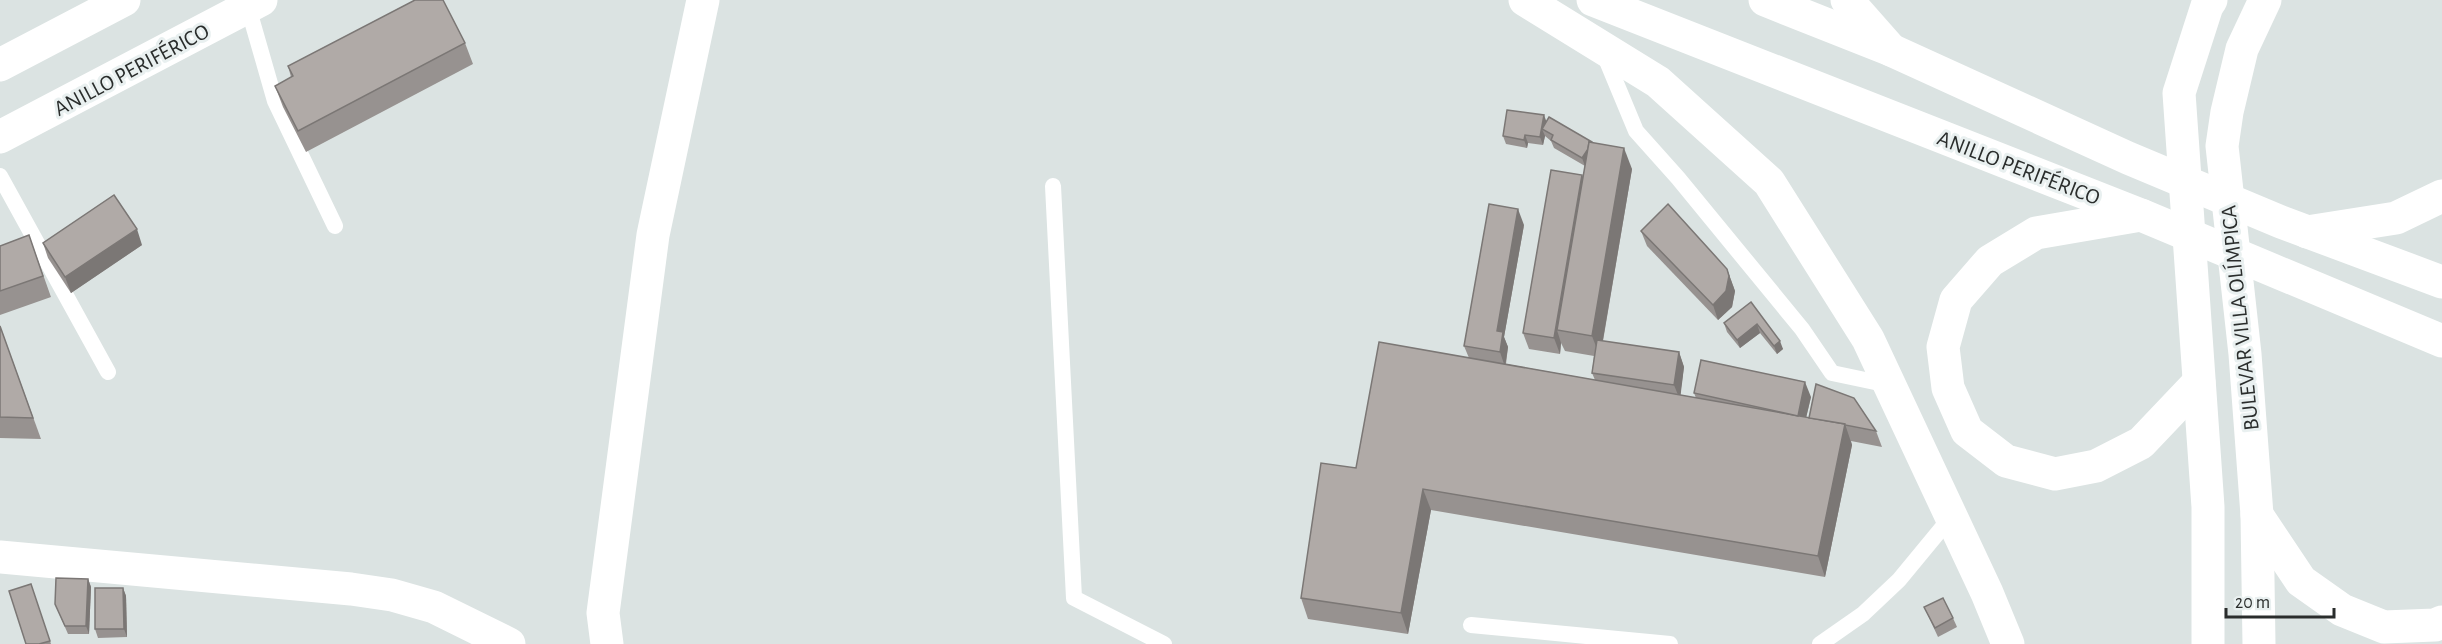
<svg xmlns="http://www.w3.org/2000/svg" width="2442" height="644" font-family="'Alegreya Sans',sans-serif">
	<rect width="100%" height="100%" fill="#dbe3e2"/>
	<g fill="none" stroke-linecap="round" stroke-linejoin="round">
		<!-- lane -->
		<g stroke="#fff" stroke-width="16">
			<polyline points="248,7 275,101 335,226"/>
			<polyline points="1604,54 1636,131 1678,178 1802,329 1832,373 1889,385"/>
			<polyline points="0,176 108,372"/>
			<polyline points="1053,186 1074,598 1164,644"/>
			<polyline points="1471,625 1670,644"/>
			<polyline points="1820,644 1863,614 1899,580 1951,517"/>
		</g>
		<!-- street -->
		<g stroke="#fff" stroke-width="33">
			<polyline points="1847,0 1891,50"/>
			<polyline points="0,557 351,589 392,595 434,607 509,644"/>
			<polyline points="607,644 603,613 653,235 703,0"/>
		</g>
		<!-- secondary -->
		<g stroke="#fff" stroke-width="33">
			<polyline points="2307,232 2396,218 2442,196"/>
			<polyline points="2208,644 2208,507 2179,93 2207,6 2211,0"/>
			<polyline points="2259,644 2257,515 2245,354 2222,146 2227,112 2242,49 2265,0"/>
		</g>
		<!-- highway -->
		<g stroke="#fff" stroke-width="33">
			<polyline points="1525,0 1658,82 1769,182 1868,339 1987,593 2008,644"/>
			<polyline points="1593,0 2141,215 2442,341"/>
			<polyline points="1765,0 1891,50 2128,158 2281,222 2442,282"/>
			<polyline points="0,65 124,0"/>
			<polyline points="0,137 261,0"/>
			<polyline points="2141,215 2036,233 1990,261 1956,300 1943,347 1948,388 1967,431 2006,461 2055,474 2096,466 2141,443 2199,382"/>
			<polyline points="2257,515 2301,581 2342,610 2384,627 2435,625 2442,622"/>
		</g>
	</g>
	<!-- wall -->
	<g fill="#979290">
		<polygon points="465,43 473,64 306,152 283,107 275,86 291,77 288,66"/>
		<polygon points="1546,122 1593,143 1632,169 1603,341 1679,352 1684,367 1680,395 1696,398 1694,393 1811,397 1806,417 1876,431 1882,447 1851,441 1852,445 1825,577 1431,510 1408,634 1308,619 1301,598 1356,468 1469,358 1464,346 1524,225 1504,337 1508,347 1506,364 1595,380 1592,373 1594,356 1565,351 1561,343 1560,354 1529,349 1523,333 1582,175 1583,178 1585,166 1554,148 1551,141 1545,136 1543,145 1528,143 1527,148 1506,144 1503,136"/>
		<polygon points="1641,231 1727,269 1735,291 1732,307 1718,320 1647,246"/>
		<polygon points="29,235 51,297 0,315 0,246"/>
		<polygon points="43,243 142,245 71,293 48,258"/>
		<polygon points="1751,302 1783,349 1777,354 1760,333 1740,348 1727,332 1724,323"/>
		<polygon points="0,326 41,439 0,438"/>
		<polygon points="88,579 91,587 89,634 68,634 55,604"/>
		<polygon points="31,584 51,644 26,644"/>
		<polygon points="123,588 126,596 127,637 98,638 95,629"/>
		<polygon points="1924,607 1953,618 1957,627 1938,637"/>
	</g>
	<!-- shaded-wall -->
	<g fill="#7b7775">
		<polygon points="1544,115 1547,123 1542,129 1545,136 1543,145 1540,137"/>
		<polygon points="1525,135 1528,143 1527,148 1524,140"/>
		<polygon points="1592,142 1595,150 1585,166 1582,158"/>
		<polygon points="1624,148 1632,169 1600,357 1592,336"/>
		<polygon points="1582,175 1588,191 1557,330 1561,343 1560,354 1554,338"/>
		<polygon points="1518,209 1524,225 1504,337 1508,347 1505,367 1500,352 1497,331"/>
		<polygon points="137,229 142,245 71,293 65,277"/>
		<polygon points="1727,269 1735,291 1732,307 1718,320 1713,305"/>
		<polygon points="1757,324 1760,333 1740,348 1737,340"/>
		<polygon points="1780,341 1783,349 1777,354 1774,346"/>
		<polygon points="1679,352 1684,367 1680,400 1674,385"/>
		<polygon points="1805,382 1811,397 1803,431 1798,416"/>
		<polygon points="1845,424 1852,445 1825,577 1818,556"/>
		<polygon points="1423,489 1431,510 1408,634 1401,613"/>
		<polygon points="88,579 91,587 89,634 86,626"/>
		<polygon points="123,588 126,596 127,637 124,629"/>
	</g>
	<!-- building -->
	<g fill="#b0aaa7" stroke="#7b7775" stroke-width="1.5">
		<polygon points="415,0 443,0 465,43 298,131 275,86 293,76 288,66"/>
		<polygon points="1507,110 1544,115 1540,137 1525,135 1524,140 1503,136"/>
		<polygon points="1549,117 1592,142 1592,143 1589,142 1588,149 1582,158 1551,140 1553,135 1542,129"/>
		<polygon points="1589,142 1624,148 1592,336 1557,330"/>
		<polygon points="1551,170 1582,175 1554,338 1523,333"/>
		<polygon points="114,195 137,229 65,277 43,243"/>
		<polygon points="1489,204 1518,209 1497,331 1503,332 1500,352 1464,346"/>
		<polygon points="1668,204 1727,269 1729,276 1726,291 1713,305 1641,231"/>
		<polygon points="29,235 43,276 0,291 0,246"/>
		<polygon points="1751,302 1780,341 1774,346 1757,324 1737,340 1724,323"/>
		<polygon points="0,326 33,418 0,417"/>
		<polygon points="1597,340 1679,352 1674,385 1592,373"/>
		<polygon points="1379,342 1845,424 1818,556 1423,489 1401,613 1301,598 1321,463 1356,468"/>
		<polygon points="1701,360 1805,382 1798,416 1694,393"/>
		<polygon points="1816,384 1854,398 1876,431 1845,425 1845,424 1809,418"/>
		<polygon points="56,578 88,579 86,626 65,626 55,604"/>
		<polygon points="31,584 50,641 39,644 26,644 9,591"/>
		<polygon points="95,588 123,588 124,629 95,629"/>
		<polygon points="1943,598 1953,618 1935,628 1924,607"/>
	</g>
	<g text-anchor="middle" stroke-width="6" stroke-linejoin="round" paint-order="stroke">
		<!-- street labels -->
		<g font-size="22" fill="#2a2d2c" stroke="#e9f0f0">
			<text transform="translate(131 69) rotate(-28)" y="8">ANILLO PERIFÉRICO</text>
			<text transform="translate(2019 167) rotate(21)" y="8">ANILLO PERIFÉRICO</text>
			<text transform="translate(2239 318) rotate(-96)" y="8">BULEVAR VILLA OLÍMPICA</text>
		</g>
	</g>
	<!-- scale -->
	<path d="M2226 608v9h108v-9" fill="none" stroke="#2a2d2c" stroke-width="3"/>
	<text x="2235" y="608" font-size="18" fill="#2a2d2c" stroke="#e9f0f0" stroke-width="4.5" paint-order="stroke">20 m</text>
</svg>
